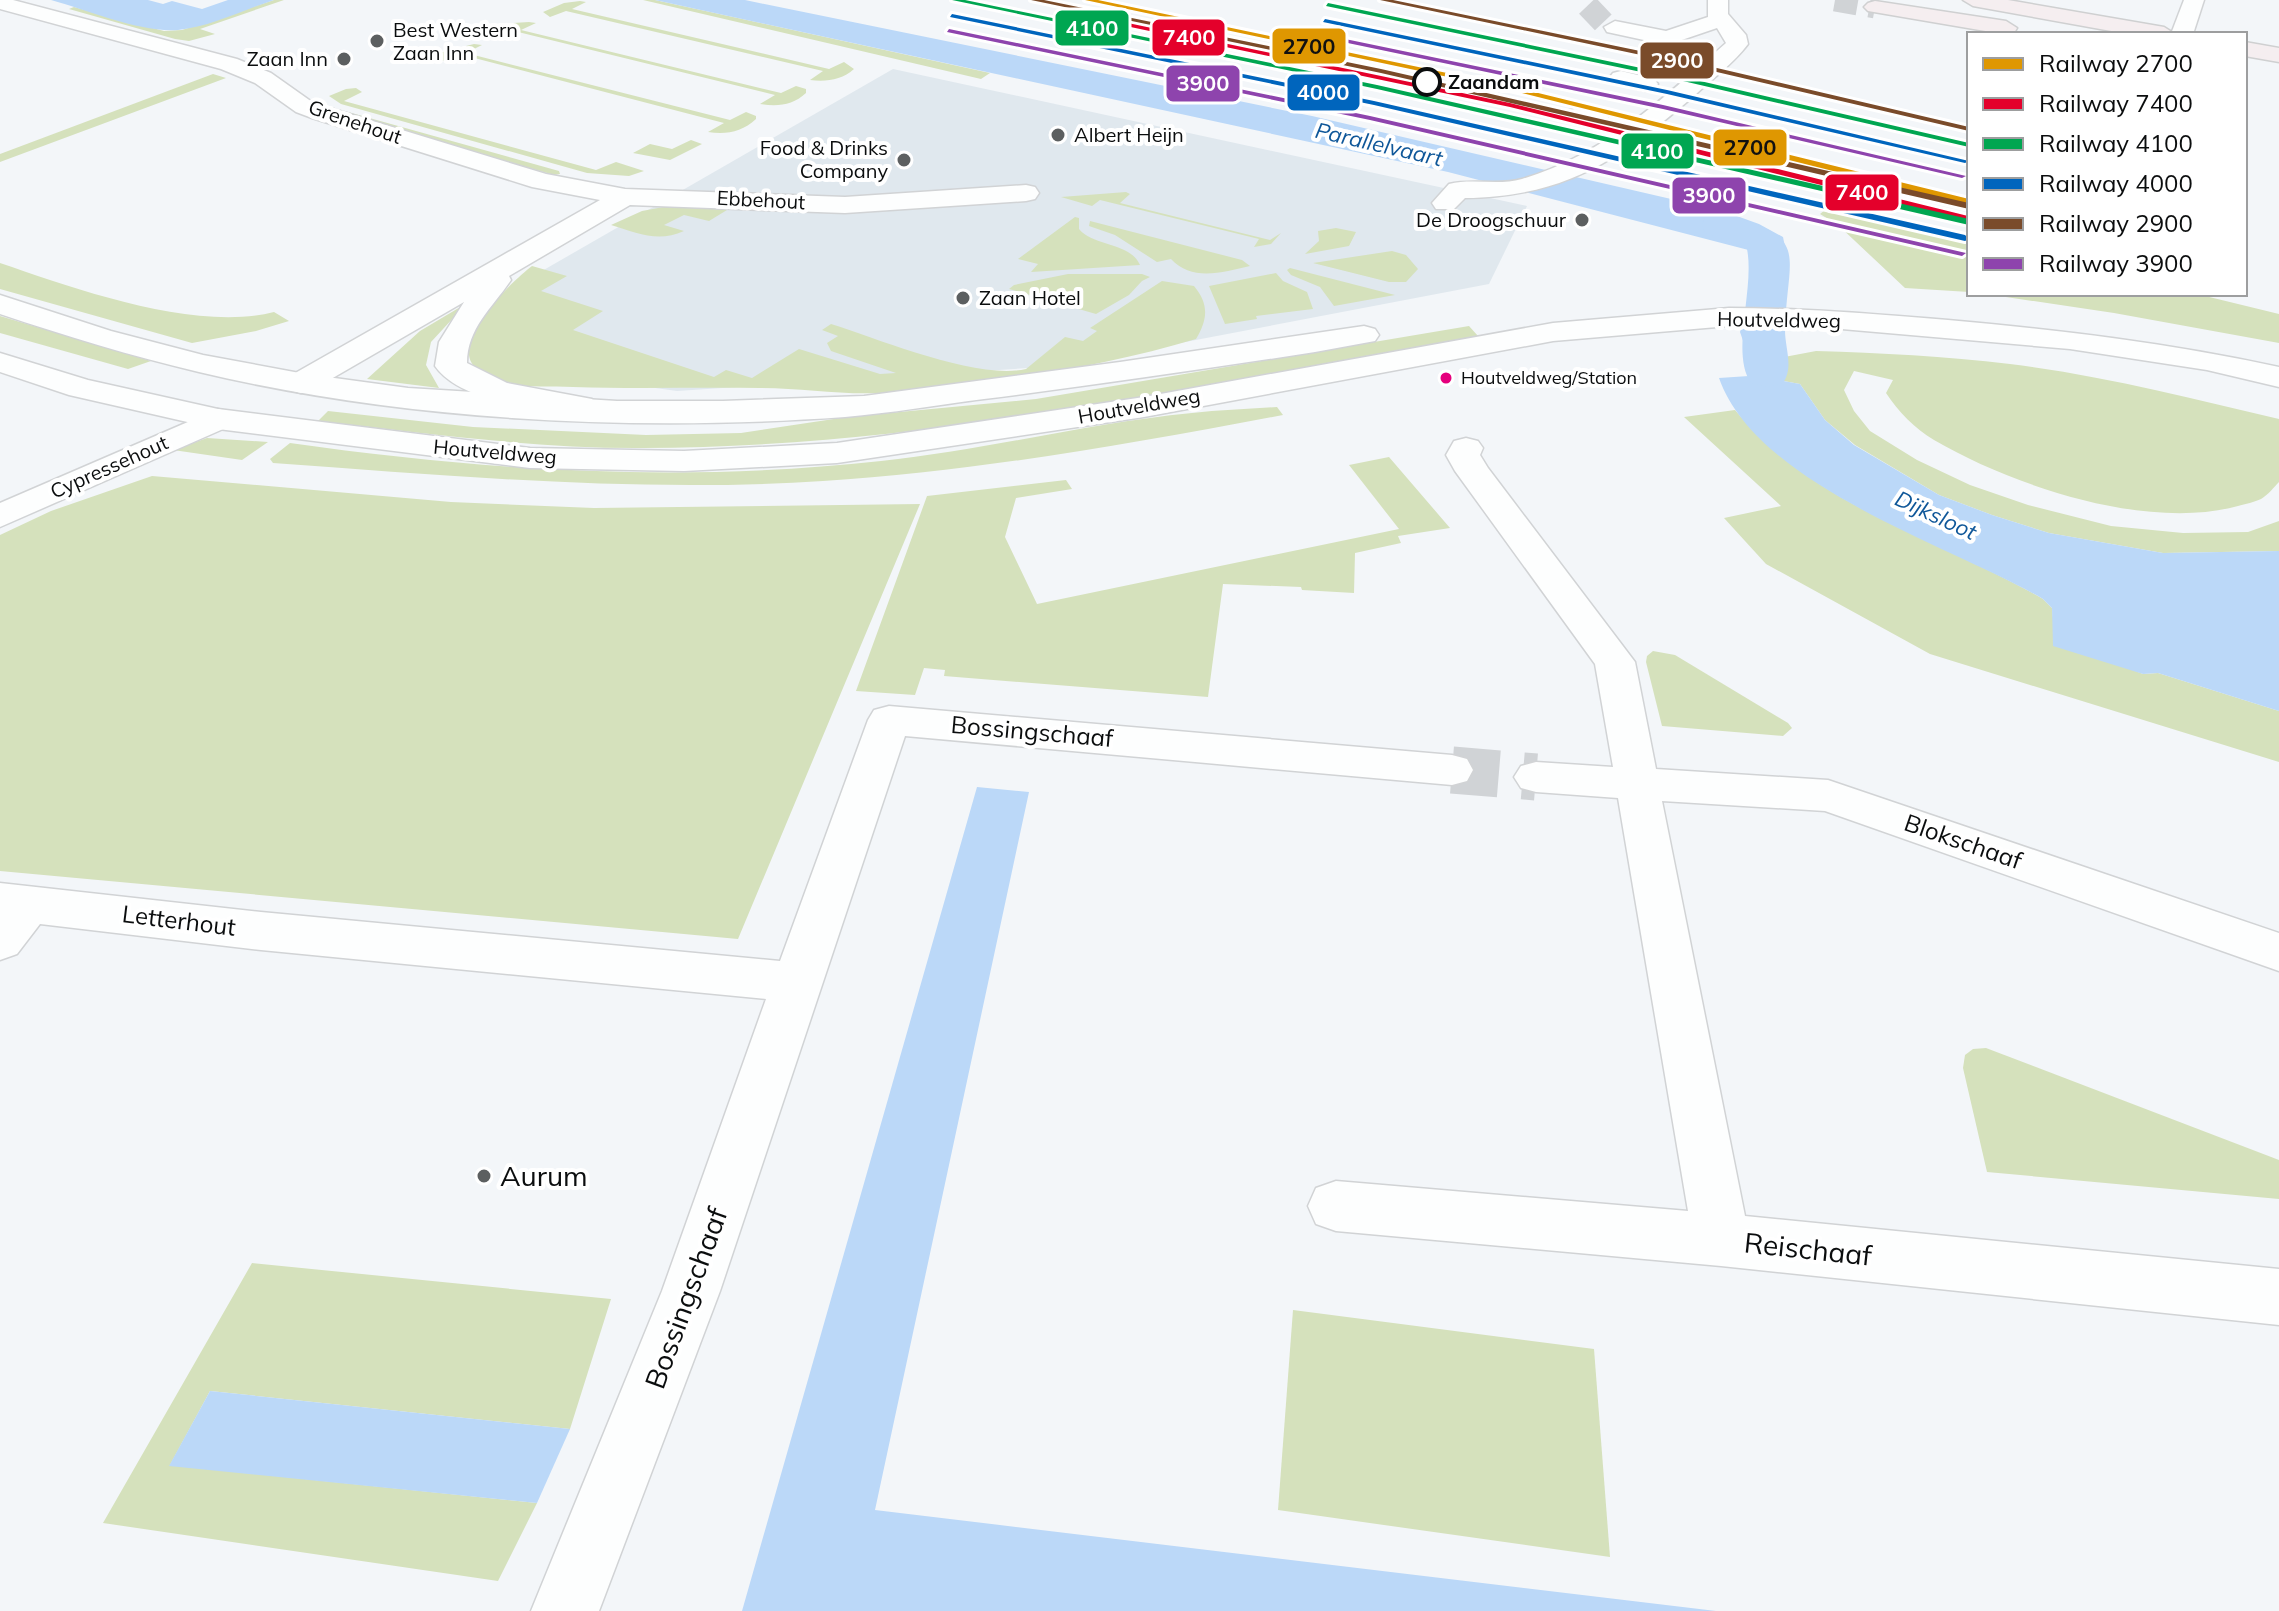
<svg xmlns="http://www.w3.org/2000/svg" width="2279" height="1611" font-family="Mulish,sans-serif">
	<rect width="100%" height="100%" fill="#f3f6f9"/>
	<!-- built -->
	<polygon fill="#e0e8ee" points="893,69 1527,206 1489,284 1059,366 677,391 518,369 495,298"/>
	<!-- green -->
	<g fill="#d5e1bc">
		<polygon points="274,0 284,0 200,29 215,34 189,41 175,39 69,9 74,7 164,31 182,30"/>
		<polygon points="643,0 655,0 990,73 981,79"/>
		<path d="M 580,1 L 586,2 L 572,9 L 829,69 L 844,62 L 854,69 C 842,80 826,82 810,80 L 823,71 L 566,11 L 550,17 L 543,12 L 564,3 Z"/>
		<path d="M 529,22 L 536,23 L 521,30 L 781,93 L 796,86 L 806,89 L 806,93 C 793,105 778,107 760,104 L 775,95 L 514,31 L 497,38 L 491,33 L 513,23 Z"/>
		<path d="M 474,44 L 482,45 L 466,53 L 730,120 L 746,112 L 756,116 L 756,119 C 742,132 726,135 708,132 L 724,123 L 459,54 L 440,62 L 436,60 L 435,56 L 439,53 Z"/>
		<polygon points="213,74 226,78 0,162 0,154"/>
		<polygon points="356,88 362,92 344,101 596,170 616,162 644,171 629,176 587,173 341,104 329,96 346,89"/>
		<polygon points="348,112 559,171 560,174 554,175 341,114"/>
		<polygon points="691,140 702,144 670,160 633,153 650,144 672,149"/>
		<polygon points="1126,192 1130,194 1120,203 1270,240 1281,233 1271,244 1254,247 1259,239 1100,200 1092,206 1061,197"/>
		<path d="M 669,206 L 727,210 L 709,221 L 684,215 L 664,225 L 684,231 C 658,243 637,233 611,225 L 642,211 Z"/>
		<polygon points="1830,206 1969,238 1969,292 1905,288 1838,225 1820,214"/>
		<path d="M 1075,217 L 1079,218 L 1079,229 C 1094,247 1130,242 1140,265 L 1031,272 L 1038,264 L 1018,259 Z"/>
		<path d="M 1090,221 L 1242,260 L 1250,266 C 1223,272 1192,282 1171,259 L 1157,262 L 1115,235 L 1089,226 Z"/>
		<polygon points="1336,228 1356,232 1349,246 1305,254 1319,241 1318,231"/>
		<polygon points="1392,251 1406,255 1418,269 1406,282 1389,282 1313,263"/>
		<path d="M 0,263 C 76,289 195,332 274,312 L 289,321 L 256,331 L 192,343 L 0,289 Z"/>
		<path d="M 532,266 L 567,276 L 541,291 L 603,311 L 573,330 L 714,377 L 726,370 L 752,378 L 799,349 L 880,374 L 896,373 L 831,351 L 827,343 L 838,336 L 822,330 L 831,324 C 882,340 976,380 1026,369 L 1065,337 L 1083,341 L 1097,331 L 1090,328 L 1162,281 L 1194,286 C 1209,304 1208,319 1196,339 C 1094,369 988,385 881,393 C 841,395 801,388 760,388 C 698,387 636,389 573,387 C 552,386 528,388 507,383 C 496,381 482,375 475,367 C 449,342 512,281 532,266 Z"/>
		<polygon points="1290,268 1395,295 1334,306 1320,287 1291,275 1287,270"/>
		<polygon points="1276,273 1283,281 1307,292 1313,309 1256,316 1257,319 1225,324 1209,286"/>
		<polygon points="1068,274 1142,274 1150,277 1142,281 1129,295 1096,314 1009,289 1014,285"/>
		<polygon points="1986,294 2197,294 2279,314 2279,343 2114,313"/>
		<polygon points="467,303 431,342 426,365 439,388 367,379 420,331"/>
		<polygon points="0,316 151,361 128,369 0,333"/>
		<path d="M 1469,326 L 1478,336 C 1200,384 920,449 636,448 C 529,448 423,433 318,421 L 328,411 L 473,427 L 646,435 L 741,433 L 847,417 L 1036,399 Z"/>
		<path d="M 1816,351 C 1881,353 1945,356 2010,364 C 2101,375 2190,398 2279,419 L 2279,482 C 2274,487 2268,495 2261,499 C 2255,502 2245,504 2238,506 C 2147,531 2013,486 1934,440 C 1915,429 1898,411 1886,393 L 1893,380 L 1854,371 L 1844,390 L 1854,411 L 1870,431 L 1917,460 L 1970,485 L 2028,505 L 2111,526 L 2183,533 L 2248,532 L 2279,521 L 2279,551 L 2163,553 L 2049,533 L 1992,515 L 1939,495 L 1855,445 L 1825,420 L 1800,384 L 1778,380 L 1779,358 Z"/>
		<path d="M 1277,407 L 1283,415 C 1130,444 978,471 823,481 C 639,493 456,476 273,463 L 270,459 L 290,443 C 488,471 681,483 881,461 C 985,450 1089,423 1192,413 C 1220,410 1248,409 1277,407 Z"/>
		<path d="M 1735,410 C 1814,507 1938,538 2043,599 L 2052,608 L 2055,639 L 2143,674 L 2158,673 L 2279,711 L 2279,762 L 1930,654 L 1766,564 L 1724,518 L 1781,506 L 1684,417 Z"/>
		<polygon points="207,438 268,442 242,460 173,450"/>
		<polygon points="1389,457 1450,528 1398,536 1401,543 1355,553 1354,593 1302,590 1301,587 1223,584 1208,697 944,676 945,670 924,668 915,695 856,691 927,496 1066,480 1072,489 1016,498 1005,537 1037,604 1399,529 1349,465"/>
		<polygon points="152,476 451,502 594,508 920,504 738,939 0,871 0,535 51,511"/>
		<polygon points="1653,651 1675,655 1788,723 1792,728 1783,736 1662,726 1646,662 1647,656"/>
		<polygon points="1986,1048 2279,1160 2279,1199 1987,1172 1963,1068 1965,1055 1973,1049"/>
		<polygon points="252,1263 611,1299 570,1429 210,1391 170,1465 537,1503 498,1581 103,1523"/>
		<polygon points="1293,1310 1594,1349 1610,1557 1278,1510"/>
	</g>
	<!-- water -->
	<g fill="#bbd8f8">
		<path d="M 51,0 L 148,0 L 163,4 L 172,1 L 202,9 L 228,0 L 274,0 C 243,10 210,27 178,30 C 141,33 88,10 51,0 Z"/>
		<polygon points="655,0 745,0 1312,116 1723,211 1759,224 1783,237 1788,262 1783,262 1782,279 1757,275 1760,253 1448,172"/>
		<path d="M 1751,288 L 1783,290 L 1784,333 L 1778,380 L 1800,384 L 1825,420 L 1854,445 L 1939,495 L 1992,515 L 2049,533 L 2163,553 L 2279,551 L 2279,711 L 2158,673 L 2143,674 L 2053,646 L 2052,608 L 2043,599 C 1950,545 1757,486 1719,378 L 1749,376 L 1748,355 L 1740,332 Z"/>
		<polygon points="977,787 1029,792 875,1510 1716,1611 742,1611"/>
		<polygon points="210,1391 570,1429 537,1503 169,1466"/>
	</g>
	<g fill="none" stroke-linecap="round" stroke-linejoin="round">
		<!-- canal -->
		<path fill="#bbd8f8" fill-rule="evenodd" d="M 1720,213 C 1813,237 1787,252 1785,330 C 1785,349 1794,367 1783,383 L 1767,387 L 1751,383 C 1730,353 1755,289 1747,249 L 1706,233 L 1701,225 L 1706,217 Z"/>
		<!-- street-tunnel-far1 -->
		<polyline stroke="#d0d3d6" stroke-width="23" stroke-dasharray="23 12" stroke-linecap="butt" points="1587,22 1606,4"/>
		<!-- street-tunnel -->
		<polyline stroke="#d0d3d6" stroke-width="47" stroke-dasharray="47 24" stroke-linecap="butt" points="1452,770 1536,777"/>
		<!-- primary-tunnel -->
		<polyline stroke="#d0d3d6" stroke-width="23" stroke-dasharray="23 12" stroke-linecap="butt" points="1835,0 1875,7"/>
		<!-- street casing -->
		<g stroke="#d1d3d5" stroke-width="3">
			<g id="street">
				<path d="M 0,0 L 13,0 L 237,59 L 271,73 L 312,102 L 330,108 L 546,174 L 625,189 L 845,197 L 1026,185 L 1035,187 L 1039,193 L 1035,199 L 1026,201 L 845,213 L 630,205 L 509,276 L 511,280 C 493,307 467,328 467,363 L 507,383 L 592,399 L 597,406 L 592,413 L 581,416 C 539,409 461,403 435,366 L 439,342 L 464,302 L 312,390 L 301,393 L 290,390 L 285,383 L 290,376 L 600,200 L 532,187 L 312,118 L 296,112 L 255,83 L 221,69 L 0,9 Z"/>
				<path d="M 1708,0 L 1728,0 L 1728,14 L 1746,35 L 1748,44 C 1734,63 1712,79 1695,95 C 1621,159 1565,197 1465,198 L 1454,209 L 1436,209 L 1432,203 L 1449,184 C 1473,178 1498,186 1522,179 C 1602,156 1665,97 1726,43 L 1717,28 L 1667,45 L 1607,32 L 1604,27 L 1615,21 L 1666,31 L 1708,17 Z"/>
				<polygon points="2184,0 2204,0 2193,34 2171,34"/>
				<polygon points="1621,71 1654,79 1658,84 1654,89 1646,91 1613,83 1609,78 1613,73"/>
				<polygon points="1575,109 1607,116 1610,121 1607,126 1598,128 1566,121 1563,116 1566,111"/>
				<polygon points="218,409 230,412 234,419 230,426 0,527 0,503"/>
				<polygon points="1466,438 1478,441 1483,448 1480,455 1488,468 1635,662 1656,769 1828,780 2279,933 2279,971 1825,811 1662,801 1745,1216 2279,1269 2279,1325 1721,1266 1336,1231 1316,1224 1308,1206 1316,1188 1336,1181 1688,1211 1618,798 1536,792 1521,788 1514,777 1521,766 1536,762 1613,767 1595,664 1455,471 1446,455 1454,441"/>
				<polygon points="889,706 1452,755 1467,759 1473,770 1467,781 1452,785 905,736 720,1291 599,1611 531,1611 662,1291 766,999 261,950 40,924 17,954 0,960 0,883 261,912 780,961 868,720 874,710"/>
			</g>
		</g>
		<!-- secondary casing -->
		<g stroke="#d1d3d5" stroke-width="3">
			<g id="secondary">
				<path d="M 0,295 L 111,331 L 203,355 L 305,374 L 408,388 L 617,401 L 723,401 L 864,396 L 1120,362 L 1364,326 L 1375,329 L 1379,335 L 1375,341 L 1315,352 C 1205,369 1095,385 984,399 C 938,405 891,413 845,417 C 634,432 405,421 199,372 C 131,356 66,336 0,314 Z"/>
				<path d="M 1729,308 C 1802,308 1875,314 1948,320 C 2060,330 2169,343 2279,367 L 2279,387 L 2207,370 L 2070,349 L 1807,326 L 1729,326 L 1553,341 L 1144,417 L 837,463 L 684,471 L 530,468 L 218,429 L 69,395 L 0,372 L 0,353 L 88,380 L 218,409 L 530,448 L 684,451 L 837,443 L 1144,397 L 1553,323 Z"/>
			</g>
		</g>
		<!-- primary casing -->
		<g stroke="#cfd0d1" stroke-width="3">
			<g id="primary">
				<polygon points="1963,0 2008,0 2164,27 2175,34 2128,34 1973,6"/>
				<polygon points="1875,1 2006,21 2017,28 2014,33 2003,34 1868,11 1864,7 1868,3"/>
				<polygon points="2245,42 2279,48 2279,62 2245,56"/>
			</g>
		</g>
		<!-- street -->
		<use href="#street" fill="#fdfefe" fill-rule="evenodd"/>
		<!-- secondary -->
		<use href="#secondary" fill="#fdfefe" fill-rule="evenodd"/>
		<!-- primary -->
		<use href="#primary" fill="#f5eef0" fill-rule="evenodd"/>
		<!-- rail-1 casing -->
		<g stroke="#fff" stroke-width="6">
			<polygon id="rail-1" points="1085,0 1098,0 1514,87 1969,199 1969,205 1514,91"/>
		</g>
		<!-- rail-2 casing -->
		<g stroke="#fff" stroke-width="6">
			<polygon id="rail-2" points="1085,14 1510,103 1968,216 1969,218 1965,221 1510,107 1083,17"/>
		</g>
		<!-- rail-3 casing -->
		<g stroke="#fff" stroke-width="6">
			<g id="rail-3">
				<polygon points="952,0 965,0 1377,85 1969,219 1969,225 1377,89"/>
				<polygon points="1328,3 1670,74 1969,143 1969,147 1670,78 1326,6"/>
			</g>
		</g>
		<!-- rail-4 casing -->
		<g stroke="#fff" stroke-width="6">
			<g id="rail-4">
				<polygon points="952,14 1374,101 1965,235 1969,239 1965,241 1374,105 950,17"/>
				<polygon points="1325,19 1667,90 1969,161 1965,163 1667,94 1323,22"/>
			</g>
		</g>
		<!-- rail-5 casing -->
		<g stroke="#fff" stroke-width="6">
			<g id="rail-5">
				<polygon points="1031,0 1044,0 1381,69 1969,203 1969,209 1381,73"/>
				<polygon points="1380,0 1393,0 1674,58 1969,127 1969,131 1674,62"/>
			</g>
		</g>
		<!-- rail-6 casing -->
		<g stroke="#fff" stroke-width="6">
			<g id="rail-6">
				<polygon points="949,29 1370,116 1966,253 1962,256 1370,120 947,32"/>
				<polygon points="1321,34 1663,105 1966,176 1962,178 1663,109 1319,37"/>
			</g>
		</g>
		<!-- rail-1 -->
		<use href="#rail-1" fill="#df9701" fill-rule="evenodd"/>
		<!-- rail-2 -->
		<use href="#rail-2" fill="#e4002b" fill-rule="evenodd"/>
		<!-- rail-3 -->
		<use href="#rail-3" fill="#00a651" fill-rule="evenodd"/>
		<!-- rail-4 -->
		<use href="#rail-4" fill="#0065bd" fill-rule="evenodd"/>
		<!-- rail-5 -->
		<use href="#rail-5" fill="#7a4b2a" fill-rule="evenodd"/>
		<!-- rail-6 -->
		<use href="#rail-6" fill="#8e44ad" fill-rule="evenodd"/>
	</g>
	<!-- markers -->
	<g fill="#5c5f60" stroke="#fff" stroke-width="3">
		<circle cx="377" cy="41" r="8"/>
		<circle cx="344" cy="59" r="8"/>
		<circle cx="1058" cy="135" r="8"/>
		<circle cx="904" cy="160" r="8"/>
		<circle cx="1582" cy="220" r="8"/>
		<circle cx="963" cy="298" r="8"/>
		<circle cx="484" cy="1176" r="8"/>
	</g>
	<circle fill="#fff" stroke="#0b0d0e" stroke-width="4" cx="1427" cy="82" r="13"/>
	<circle fill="#e5007d" stroke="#fff" stroke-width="3" cx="1446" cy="378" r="7"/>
	<g text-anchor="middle" stroke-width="8" stroke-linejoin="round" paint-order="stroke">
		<!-- far-bus labels -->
		<g font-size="18" fill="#0b0d0e" stroke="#fff" text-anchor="start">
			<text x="1461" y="384">Houtveldweg/Station</text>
		</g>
		<!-- far-poi labels -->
		<g font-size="20" fill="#0b0d0e" stroke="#fff" text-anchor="start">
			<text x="393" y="37">Best Western<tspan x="393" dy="23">Zaan Inn</tspan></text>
			<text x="328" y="66" text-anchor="end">Zaan Inn</text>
			<text x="1074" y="142">Albert Heijn</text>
			<text x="888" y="155" text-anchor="end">Food &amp; Drinks<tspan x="888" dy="23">Company</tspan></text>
			<text x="1566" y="227" text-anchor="end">De Droogschuur</text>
			<text x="979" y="305">Zaan Hotel</text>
		</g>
		<!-- far-stop labels -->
		<g font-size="20" font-weight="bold" fill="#0b0d0e" stroke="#fff" text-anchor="start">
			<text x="1448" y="89">Zaandam</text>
		</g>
		<!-- far-street labels -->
		<g font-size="20" fill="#0b0d0e" stroke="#fff">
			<text transform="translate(355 122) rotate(19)" y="7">Grenehout</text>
			<text transform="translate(761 200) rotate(3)" y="7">Ebbehout</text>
			<text transform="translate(1779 320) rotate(1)" y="7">Houtveldweg</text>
			<text transform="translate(1139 406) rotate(-10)" y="7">Houtveldweg</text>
			<text transform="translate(495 452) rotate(5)" y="7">Houtveldweg</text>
			<text transform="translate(109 467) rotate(-24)" y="7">Cypressehout</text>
		</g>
		<!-- far-water labels -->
		<g font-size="22" font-style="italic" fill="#0f5799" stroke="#fff">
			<text transform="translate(1379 144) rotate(13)" y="8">Parallelvaart</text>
			<text transform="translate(1936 515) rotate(25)" y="8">Dijksloot</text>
		</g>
		<!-- street labels -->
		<g font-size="24" fill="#0b0d0e" stroke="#fff">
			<text transform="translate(1032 732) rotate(5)" y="8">Bossingschaaf</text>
			<text transform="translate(1963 842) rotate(19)" y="8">Blokschaaf</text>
			<text transform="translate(179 921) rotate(7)" y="8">Letterhout</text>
		</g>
		<!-- near-poi labels -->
		<g font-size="28" fill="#0b0d0e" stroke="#fff" text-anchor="start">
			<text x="500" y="1186">Aurum</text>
		</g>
		<!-- near-street labels -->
		<g font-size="28" fill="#0b0d0e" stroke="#fff">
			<text transform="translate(1808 1249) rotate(6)" y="10">Reischaaf</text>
			<text transform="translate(686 1298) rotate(-70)" y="10">Bossingschaaf</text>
		</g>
	</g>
	<g stroke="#fff" stroke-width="3">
		<rect x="1054" y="9" width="76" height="38" rx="8" fill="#00a651"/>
		<rect x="1151" y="18" width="75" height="39" rx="8" fill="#e4002b"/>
		<rect x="1271" y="27" width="76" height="38" rx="8" fill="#df9701"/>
		<rect x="1639" y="41" width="76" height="39" rx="8" fill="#7a4b2a"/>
		<rect x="1165" y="64" width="76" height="39" rx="8" fill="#8e44ad"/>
		<rect x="1286" y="73" width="75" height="39" rx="8" fill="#0065bd"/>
		<rect x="1712" y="128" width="76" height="39" rx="8" fill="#df9701"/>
		<rect x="1620" y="132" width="75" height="38" rx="8" fill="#00a651"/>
		<rect x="1824" y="173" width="76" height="39" rx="8" fill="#e4002b"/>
		<rect x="1671" y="176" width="76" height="39" rx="8" fill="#8e44ad"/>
	</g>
	<g font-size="22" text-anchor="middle" font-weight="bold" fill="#fff">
		<text x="1092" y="36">4100</text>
		<text x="1189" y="45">7400</text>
		<text x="1677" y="68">2900</text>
		<text x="1203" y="91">3900</text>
		<text x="1323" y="100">4000</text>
		<text x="1657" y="159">4100</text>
		<text x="1862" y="200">7400</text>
		<text x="1709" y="203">3900</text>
	</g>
	<g font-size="22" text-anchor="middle" font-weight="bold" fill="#111">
		<text x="1309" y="54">2700</text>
		<text x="1750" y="155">2700</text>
	</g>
	<!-- legend -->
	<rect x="1967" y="32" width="280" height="264" fill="#ffffff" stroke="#9d9e9f" stroke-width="2"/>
	<rect x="1983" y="58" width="40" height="12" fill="#df9701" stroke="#9d9e9f" stroke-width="2"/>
	<text x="2039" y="72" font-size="24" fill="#0b0d0e">Railway 2700</text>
	<rect x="1983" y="98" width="40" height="12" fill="#e4002b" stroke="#9d9e9f" stroke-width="2"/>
	<text x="2039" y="112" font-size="24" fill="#0b0d0e">Railway 7400</text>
	<rect x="1983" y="138" width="40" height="12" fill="#00a651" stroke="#9d9e9f" stroke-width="2"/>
	<text x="2039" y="152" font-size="24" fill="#0b0d0e">Railway 4100</text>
	<rect x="1983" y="178" width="40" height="12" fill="#0065bd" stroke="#9d9e9f" stroke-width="2"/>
	<text x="2039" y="192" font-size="24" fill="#0b0d0e">Railway 4000</text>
	<rect x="1983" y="218" width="40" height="12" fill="#7a4b2a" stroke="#9d9e9f" stroke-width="2"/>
	<text x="2039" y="232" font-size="24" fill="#0b0d0e">Railway 2900</text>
	<rect x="1983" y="258" width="40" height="12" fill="#8e44ad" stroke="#9d9e9f" stroke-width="2"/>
	<text x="2039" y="272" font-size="24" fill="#0b0d0e">Railway 3900</text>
</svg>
